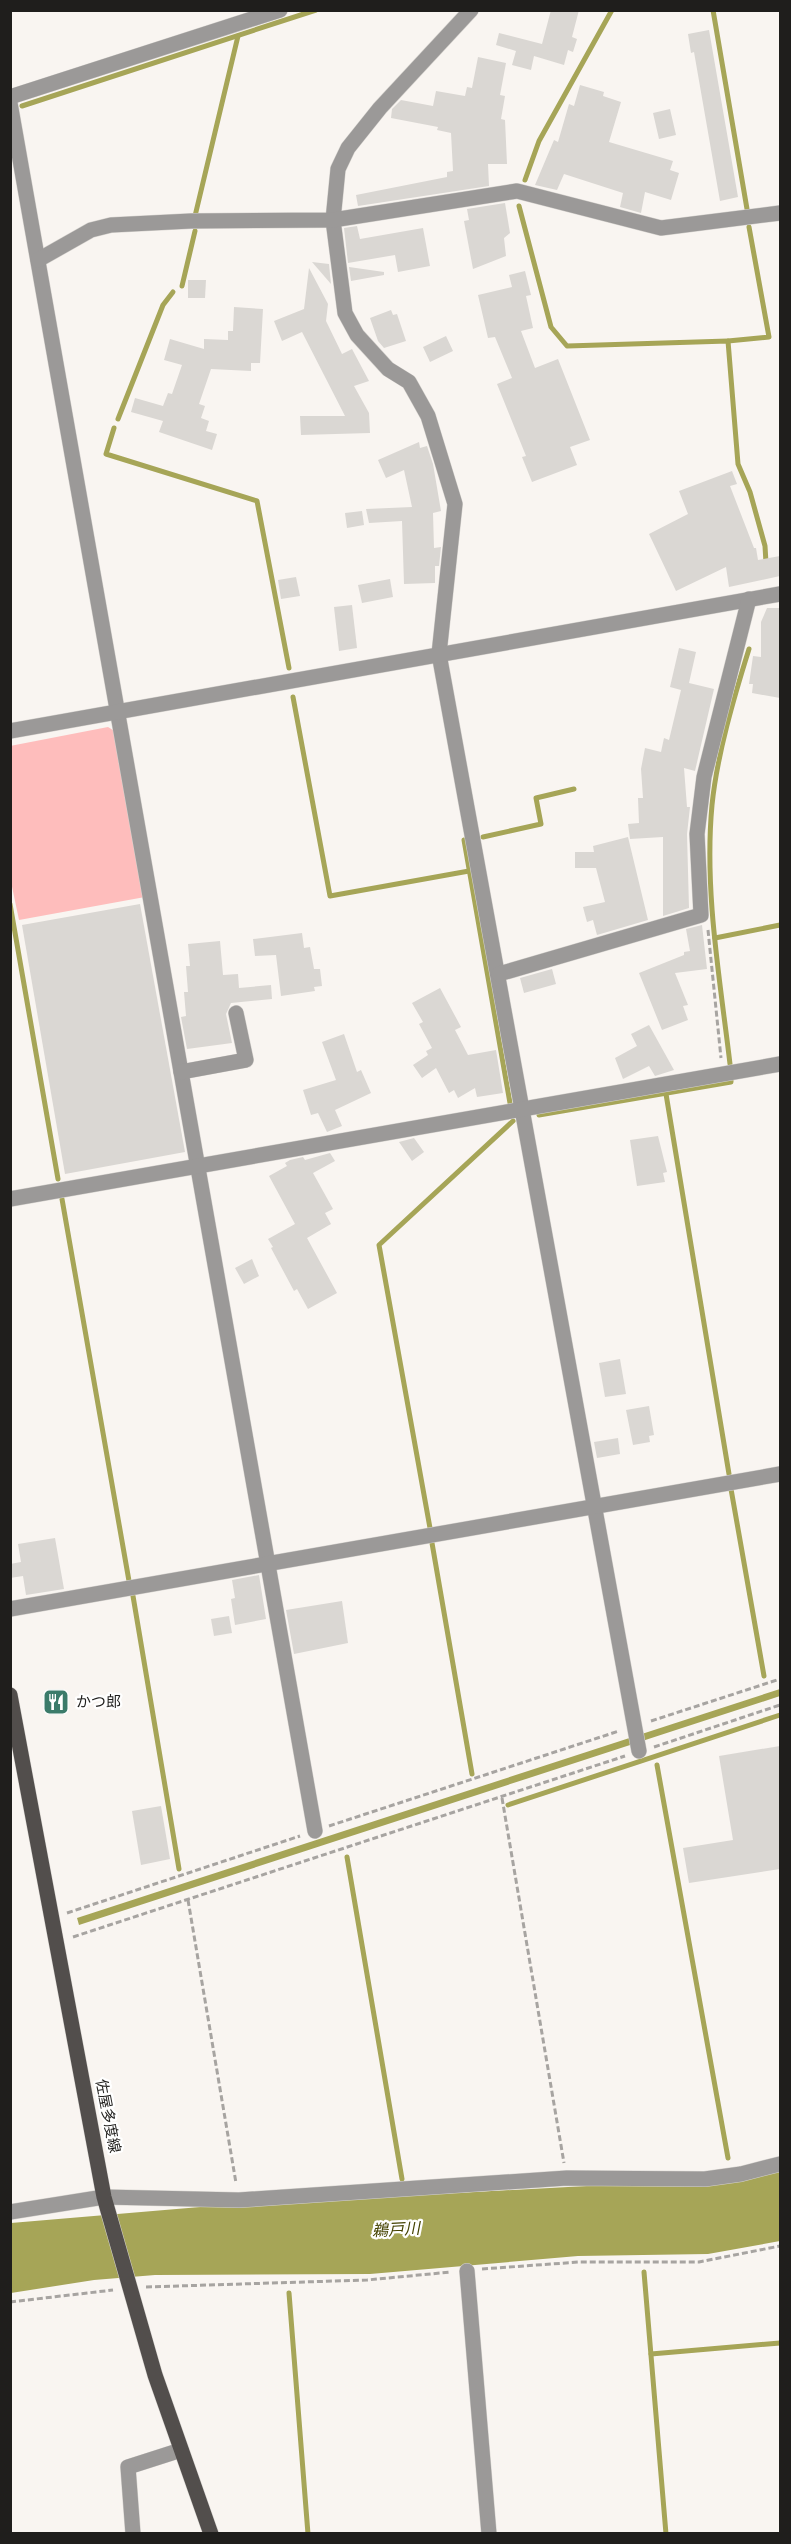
<svg xmlns="http://www.w3.org/2000/svg" width="791" height="2544" font-family="Manrope,'Noto Sans JP',sans-serif">
	<rect width="100%" height="100%" fill="#f9f5f1"/>
	<!-- green -->
	<polygon fill="#febdbc" points="108,727 116,732 145,897 19,920 10,877 10,746"/>
	<!-- water -->
	<g fill="#a6a557">
		<polygon points="780,1689 780,1696 79,1925 77,1918"/>
		<polygon points="780,2170 780,2241 708,2254 578,2256 370,2274 155,2275 94,2280 11,2293 11,2223 212,2206 642,2183"/>
	</g>
	<g fill="none" stroke-linecap="round" stroke-linejoin="round">
		<!-- stream -->
		<g stroke="#a6a557" stroke-width="5">
			<polyline points="713,10 747,209"/>
			<polyline points="22,106 316,10"/>
			<polyline points="525,180 539,141 612,10"/>
			<polyline points="519,206 551,327 567,346 728,341 738,464 750,492 765,546 766,563"/>
			<polyline points="195,216 238,36"/>
			<polyline points="182,286 195,231"/>
			<polyline points="728,341 769,337 749,227"/>
			<polyline points="118,419 163,305 173,292"/>
			<polyline points="114,428 106,454 257,501 289,668"/>
			<polyline points="293,697 330,896 469,871"/>
			<polyline points="483,837 541,824 536,798 574,789"/>
			<polyline points="464,840 510,1103"/>
			<polyline points="10,904 58,1179"/>
			<polyline points="715,938 780,925"/>
			<path d="M 730,1064 C 720,979 704,891 712,805 C 717,755 734,697 749,649"/>
			<polyline points="666,1094 729,1474"/>
			<polyline points="539,1115 731,1082 731,1076"/>
			<polyline points="62,1199 129,1581"/>
			<polyline points="731,1489 764,1676"/>
			<polyline points="430,1528 379,1245 513,1121"/>
			<polyline points="432,1543 472,1774"/>
			<polyline points="133,1596 179,1869"/>
			<polyline points="657,1765 728,2158"/>
			<polyline points="508,1805 780,1715"/>
			<polyline points="347,1857 402,2179"/>
			<polyline points="644,2272 666,2534"/>
			<polyline points="289,2293 308,2534"/>
			<polyline points="651,2354 780,2343"/>
		</g>
	</g>
	<!-- building -->
	<g fill="#dad7d3">
		<polygon points="551,10 579,10 572,37 577,39 573,52 568,50 564,65 534,56 531,70 512,65 516,51 496,45 499,33 542,44"/>
		<polygon points="709,30 738,197 720,201 694,52 691,53 688,34"/>
		<polygon points="478,57 506,63 500,95 505,96 501,119 505,120 507,164 488,164 489,186 358,206 356,195 447,177 447,172 453,171 451,133 437,130 438,127 391,118 392,109 401,100 433,106 436,91 465,96 467,87 472,88"/>
		<polygon points="580,85 604,92 603,96 621,102 609,142 673,161 670,170 679,173 671,200 645,192 641,213 620,207 623,193 564,174 557,190 535,185 554,140 558,142 569,104 574,106"/>
		<polygon points="670,109 676,135 659,139 653,113"/>
		<polygon points="505,203 510,233 504,238 506,256 473,269 464,221 469,220 467,209"/>
		<polygon points="357,226 360,239 423,228 430,266 398,272 395,255 348,263 344,228"/>
		<polygon points="312,262 329,264 331,284"/>
		<polygon points="349,267 384,272 384,275 351,281"/>
		<polygon points="309,268 328,304 326,321 342,354 352,349 369,381 354,386 369,413 370,433 301,435 300,416 345,416 302,332 282,341 274,321 304,309"/>
		<polygon points="525,271 531,295 526,296 533,328 521,331 535,368 558,359 590,440 570,447 577,465 532,482 522,457 526,456 497,384 512,378 495,337 488,338 478,295 512,287 509,275"/>
		<polygon points="188,280 206,280 205,298 188,298"/>
		<polygon points="234,307 263,309 260,363 251,363 251,371 211,369 199,404 205,406 201,418 209,421 206,431 217,434 212,450 159,432 163,421 131,412 135,398 163,406 168,393 172,394 182,365 164,360 170,339 204,349 204,339 228,340 228,331 233,331"/>
		<polygon points="391,310 393,315 397,314 406,341 384,348 378,341 370,318"/>
		<polygon points="446,336 453,351 430,362 423,347"/>
		<polygon points="419,442 420,448 427,446 433,464 441,511 433,513 434,548 441,547 439,566 435,566 435,583 404,584 402,521 369,523 366,509 412,507 404,470 386,478 378,460"/>
		<polygon points="732,471 737,484 730,486 754,548 756,548 758,560 780,556 780,576 729,587 726,567 676,591 649,534 688,514 679,491"/>
		<polygon points="362,511 364,525 347,528 345,513"/>
		<polygon points="296,577 300,596 281,599 278,580"/>
		<polygon points="390,579 393,597 362,603 358,585"/>
		<polygon points="352,605 357,648 339,651 334,607"/>
		<polygon points="767,608 780,608 780,698 752,693 753,684 749,684 753,656 761,657 761,622"/>
		<polygon points="679,648 696,652 689,683 714,689 695,771 684,768 687,807 690,807 687,834 689,908 663,916 663,837 630,839 628,824 639,823 638,798 643,798 641,769 645,748 661,752 664,738 669,740 681,690 670,687"/>
		<polygon points="628,837 648,920 597,935 593,920 587,922 583,907 605,902 596,868 575,868 575,852 594,852 593,846"/>
		<polygon points="140,904 185,1152 65,1174 22,925"/>
		<polygon points="702,925 707,969 675,973 688,1005 683,1006 688,1020 662,1030 639,973 684,955 684,952 690,951 686,929"/>
		<polygon points="302,933 304,948 310,947 314,969 320,969 322,986 314,987 315,991 281,996 276,955 255,956 253,939"/>
		<polygon points="220,941 223,975 238,974 239,988 271,985 272,999 231,1003 226,1014 232,1043 187,1049 181,1017 186,1016 184,992 188,992 186,966 190,966 188,944"/>
		<polygon points="552,969 556,984 524,993 520,978"/>
		<polygon points="440,988 461,1027 455,1030 468,1055 496,1050 503,1093 477,1097 475,1088 458,1098 454,1090 449,1093 436,1068 422,1078 413,1065 428,1055 426,1051 432,1048 419,1024 423,1022 412,1003"/>
		<polygon points="649,1025 674,1070 655,1076 649,1066 623,1079 615,1058 637,1046 631,1034"/>
		<polygon points="344,1034 357,1072 361,1070 371,1093 335,1110 342,1126 327,1132 318,1113 311,1115 303,1090 336,1080 322,1042"/>
		<polygon points="658,1136 667,1172 663,1173 665,1182 637,1186 630,1140"/>
		<polygon points="414,1138 424,1152 412,1161 399,1142"/>
		<polygon points="330,1153 335,1161 313,1173 333,1209 325,1213 331,1224 307,1238 337,1293 308,1309 297,1289 294,1291 271,1248 273,1247 268,1239 295,1224 269,1176 287,1166 285,1163 290,1160 303,1157 305,1160"/>
		<polygon points="252,1259 259,1276 244,1284 235,1268"/>
		<polygon points="620,1359 626,1394 605,1397 599,1363"/>
		<polygon points="649,1406 654,1435 649,1436 650,1442 633,1445 626,1410"/>
		<polygon points="618,1438 620,1454 597,1458 594,1442"/>
		<polygon points="55,1538 64,1589 26,1595 23,1576 10,1578 10,1564 21,1562 18,1544"/>
		<polygon points="259,1575 266,1619 235,1625 231,1599 235,1598 232,1580"/>
		<polygon points="342,1601 348,1643 294,1654 286,1610"/>
		<polygon points="229,1616 232,1633 214,1636 211,1619"/>
		<polygon points="780,1746 780,1869 689,1883 683,1848 733,1840 719,1756"/>
		<polygon points="161,1806 170,1859 141,1865 132,1811"/>
	</g>
	<g fill="none" stroke-linecap="round" stroke-linejoin="round">
		<!-- minor casing -->
		<g stroke="#d6d3cf" stroke-width="16">
			<g id="minor">
				<polyline points="471,10 380,108 348,148 338,169 333,220 345,313 357,335 388,369 409,382 428,416 455,504 439,654 639,1751"/>
				<polyline points="10,97 280,10"/>
				<polyline points="10,103 315,1831"/>
				<polyline points="38,260 91,230 111,225 191,221 333,220 517,191 661,228 780,213"/>
				<polyline points="10,731 780,594"/>
				<polyline points="499,974 701,915 697,834 704,777 749,599"/>
				<polyline points="181,1072 246,1060 236,1013"/>
				<polyline points="10,1199 780,1064"/>
				<polyline points="10,1609 780,1474"/>
				<polyline points="10,2212 104,2197 239,2200 567,2178 705,2179 741,2174 780,2164"/>
				<polyline points="467,2271 489,2534"/>
				<polyline points="133,2534 128,2467 181,2450"/>
			</g>
		</g>
		<!-- major casing -->
		<g stroke="#d6d3cf" stroke-width="16">
			<polyline id="major" points="10,1695 104,2197 155,2375 211,2534"/>
		</g>
		<!-- path -->
		<g stroke="#a7a4a1" stroke-width="3" stroke-dasharray="6 3" stroke-linecap="butt">
			<polyline points="708,930 721,1058"/>
			<polyline points="651,1721 780,1679"/>
			<polyline points="654,1747 780,1705"/>
			<polyline points="502,1798 564,2163"/>
			<polyline points="329,1826 619,1731"/>
			<polyline points="188,1900 236,2183"/>
			<polyline points="67,1913 300,1836"/>
			<polyline points="73,1937 625,1756"/>
			<polyline points="482,2269 579,2262 699,2262 780,2246"/>
			<polyline points="146,2287 367,2280 451,2272"/>
			<polyline points="10,2302 113,2290"/>
		</g>
		<!-- minor -->
		<use href="#minor" stroke="#9b9998" stroke-width="15"/>
		<!-- major -->
		<use href="#major" stroke="#524e4c" stroke-width="15"/>
	</g>
	<!-- icons -->
	<defs>
		<g id="restaurant-square" transform="scale(1.35)"><rect x="-9" y="-9" width="18" height="18" rx="4" fill="#3b7b6a" stroke="#fff"/><path d="M-5-6h1v4h1v-4h1v4h1v-4h1v5L-1.5 .5V6h-2V.5L-5-1ZM5-6V6H3V1.5H1.5Q1.5-4 5-6Z" fill="#fff"/></g>
	</defs>
	<g fill-rule="evenodd">
		<use href="#restaurant-square" x="56" y="1702"/>
	</g>
	<g text-anchor="middle" stroke-width="4.5" stroke-linejoin="round" paint-order="stroke">
		<!-- poi labels -->
		<g font-size="15" fill="#1f1e1c" stroke="#fff" text-anchor="start">
			<text x="76" y="1707">かつ郎</text>
		</g>
		<!-- street labels -->
		<g font-size="15" fill="#1f1e1c" stroke="#fff">
			<text transform="translate(108 2116) rotate(79)" y="5">佐屋多度線</text>
		</g>
		<!-- water labels -->
		<g font-size="16" font-style="italic" fill="#444201" stroke="#fff">
			<text transform="translate(396 2229) rotate(-3)" y="6">鵜戸川</text>
		</g>
	</g>
	<!-- border -->
	<rect width="791" height="2544" fill="none" stroke="#1f1e1c" stroke-width="24"/>
</svg>
